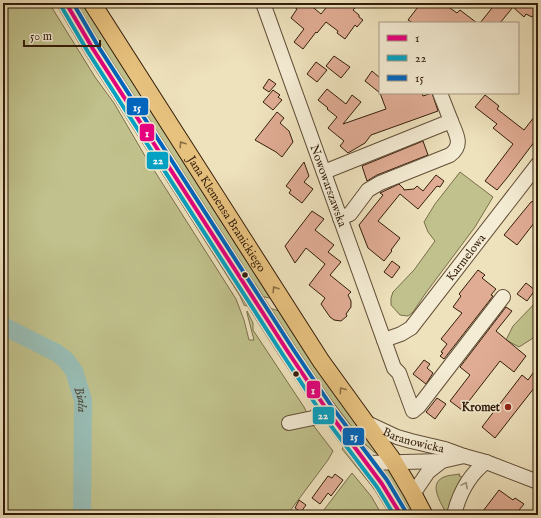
<svg xmlns="http://www.w3.org/2000/svg" width="541" height="518" font-family="'IM FELL English',serif">
	<rect width="100%" height="100%" fill="#eee2bd"/>
	<filter id="stains"><feTurbulence type="fractalNoise" baseFrequency=".005" numOctaves="4"/><feColorMatrix values="0 0 0 0 .2 0 0 0 0 .09 0 0 0 0 .02 0 0 0 .5 -.17"/></filter>
	<radialGradient id="worn" r=".72"><stop offset=".6" stop-color="#630" stop-opacity="0"/><stop offset="1" stop-color="#630" stop-opacity=".3"/></radialGradient>
	<!-- green -->
	<g fill="#c0c18c" stroke="#7a6f4b">
		<polygon points="3,3 49,3 95,77 114,103 145,156 236,299 244,320 249,340 254,340 247,313 247,311 253,323 253,330 304,407 313,425 333,451 328,460 287,515 3,515"/>
		<polygon points="72,3 84,3 274,299 260,296"/>
		<polygon points="149,152 249,304 246,306 244,305 240,296"/>
		<polygon points="460,172 493,197 475,227 425,294 413,312 408,316 400,315 391,305 391,298 393,292 414,270 435,241 428,232 424,222 435,204"/>
		<polygon points="538,300 538,335 519,347 506,340 513,326"/>
		<polygon points="266,307 279,311 383,457 374,452 365,444 291,347"/>
		<polygon points="343,447 345,448 372,482 394,515 391,515 376,491 342,449"/>
		<polygon points="376,465 389,467 416,515 409,515"/>
		<polygon points="352,473 371,496 382,515 320,515"/>
		<path d="M 460,474 L 459,476 L 462,477 L 450,502 L 447,515 C 442,504 427,484 444,477 C 448,475 455,475 460,474 Z"/>
	</g>
	<g fill="none" stroke-linecap="round" stroke-linejoin="round">
		<!-- river -->
		<path stroke="#99bdb5" stroke-width="18" id="s1" d="M 3,326 L 57,353 L 66,360 L 74,371 L 83,400 L 82,515"/>
	</g>
	<!-- building -->
	<g fill="#e0ac94" stroke="#331d0a">
		<polygon points="289,3 308,3 321,14 330,3 348,3 355,8 353,10 359,15 359,17 363,20 357,27 355,25 345,39 337,33 338,31 326,22 317,33 316,32 303,49 294,42 304,29 291,18 297,9"/>
		<polygon points="421,3 443,3 457,13 460,10 477,23 413,23 408,20"/>
		<polygon points="496,3 533,3 538,7 538,9 532,17 526,14 524,17 513,7 500,23 480,23"/>
		<polygon points="334,56 350,67 341,78 326,66"/>
		<polygon points="316,62 327,70 317,82 307,74"/>
		<polygon points="372,71 380,78 380,93 422,93 423,96 432,93 438,111 371,135 365,143 348,153 340,146 344,141 328,128 337,117 327,109 328,108 318,100 327,89 346,104 352,95 361,102 343,124 386,109 380,93 365,81"/>
		<polygon points="269,79 276,84 269,92 263,88"/>
		<polygon points="273,90 280,95 278,97 282,100 273,110 263,102"/>
		<polygon points="485,95 499,106 497,109 524,130 538,112 538,137 507,178 497,190 485,181 513,144 493,128 497,124 475,107"/>
		<polygon points="277,112 284,118 280,123 289,131 293,142 282,157 276,152 255,140"/>
		<polygon points="423,141 428,155 377,175 367,181 362,166"/>
		<polygon points="304,162 309,176 304,182 313,189 302,203 289,193 291,190 286,186"/>
		<polygon points="436,175 444,181 440,187 437,186 418,209 400,194 378,221 400,238 391,250 392,251 384,261 368,248 359,225 383,195 380,193 399,184 404,189 404,190 414,189 417,186 423,191"/>
		<polygon points="534,201 538,204 538,218 517,245 504,235 531,202"/>
		<polygon points="312,211 324,219 315,230 334,245 328,252 341,262 330,275 351,292 348,295 351,301 351,307 346,314 347,316 341,321 334,320 330,317 321,304 325,298 309,285 325,264 306,248 295,263 285,246"/>
		<polygon points="392,261 400,267 392,278 384,272"/>
		<polygon points="478,270 485,275 482,278 496,289 491,295 493,296 444,359 440,356 443,353 441,352 447,344 441,339 462,313 453,307 461,296 459,294"/>
		<polygon points="526,283 535,290 527,301 517,294"/>
		<polygon points="506,307 512,311 496,331 526,356 514,372 500,361 462,410 450,401 470,375 460,367"/>
		<polygon points="424,360 430,364 427,368 433,373 426,384 413,374"/>
		<polygon points="538,366 538,383 495,438 482,427 522,375 528,380"/>
		<polygon points="437,398 446,404 435,419 426,412"/>
		<polygon points="335,474 343,480 331,496 328,493 320,504 312,498 328,476 332,478"/>
		<polygon points="499,490 513,500 515,498 524,504 515,515 480,515"/>
		<polygon points="299,500 306,505 301,512 295,508"/>
	</g>
	<g fill="none" stroke-linecap="round" stroke-linejoin="round">
		<!-- minor casing -->
		<g stroke="#624e37" stroke-width="16">
			<g id="minor">
				<path id="s2" d="M 263,3 L 394,368 L 399,373 L 413,411 L 419,406 L 503,297"/>
				<polyline points="324,172 451,121 440,93"/>
				<path d="M 340,218 L 350,214 L 368,190 L 380,183 L 450,155 C 464,145 456,134 451,121"/>
				<path id="s3" d="M 384,340 L 401,334 L 411,328 L 538,164"/>
				<path id="s4" d="M 365,422 L 397,437 L 411,441 L 445,449 L 464,456 L 486,462 L 538,482"/>
				<polyline points="289,423 313,418 327,410"/>
				<polyline points="367,463 442,461 464,456"/>
				<polyline points="413,494 428,472 442,461"/>
				<path d="M 454,515 C 459,494 469,475 486,462"/>
			</g>
		</g>
		<!-- major casing -->
		<g stroke="#331d0a" stroke-width="19">
			<g id="major">
				<polyline points="66,3 93,49 288,352 327,410 382,484 401,515"/>
				<path id="s5" d="M 92,3 L 321,361 L 394,462 L 413,494 L 424,515"/>
			</g>
		</g>
		<!-- minor -->
		<use href="#minor" stroke="#f4ecd4" stroke-width="14"/>
		<!-- major -->
		<use href="#major" stroke="#e7c17e" stroke-width="17"/>
		<!-- bus-1 casing -->
		<g stroke="#f4ecd4" stroke-width="7">
			<polyline id="bus-1" points="66,3 93,49 288,352 327,410 382,484 401,515"/>
		</g>
		<!-- bus-2 casing -->
		<g stroke="#f4ecd4" stroke-width="7">
			<polyline id="bus-2" points="61,6 88,52 283,355 322,414 377,487 394,515"/>
		</g>
		<!-- bus-3 casing -->
		<g stroke="#f4ecd4" stroke-width="7">
			<polyline id="bus-3" points="73,3 98,46 293,349 332,407 387,480 406,512"/>
		</g>
		<!-- bus-1 -->
		<use href="#bus-1" stroke="#e5007d" stroke-width="4"/>
		<!-- bus-2 -->
		<use href="#bus-2" stroke="#03a2c4" stroke-width="4"/>
		<!-- bus-3 -->
		<use href="#bus-3" stroke="#0065bd" stroke-width="4"/>
	</g>
	<!-- one-way arrows -->
	<defs><path id="oneway-chevron" d="M-2-3.5L2.5 0L-2 3.5" fill="none" stroke-width="1.6" stroke-linecap="round" stroke-linejoin="round"/></defs>
	<g stroke="#8d6f44">
		<use href="#oneway-chevron" transform="translate(182 144) rotate(-123)"/>
		<use href="#oneway-chevron" transform="translate(275 289) rotate(-123)"/>
		<use href="#oneway-chevron" transform="translate(342 390) rotate(-126)"/>
	</g>
	<use stroke="#9d8f79" href="#oneway-chevron" transform="translate(465 485) rotate(-62)"/>
	<!-- markers -->
	<g fill="#331d0a" stroke="#f4ecd4" stroke-width="1.5">
		<circle cx="245" cy="275" r="3.5"/>
		<circle cx="296" cy="374" r="3.5"/>
	</g>
	<circle fill="#8f2418" stroke="#f4ecd4" stroke-width="1.5" cx="508" cy="407" r="4"/>
	<g text-anchor="middle" stroke-width="3" stroke-linejoin="round" paint-order="stroke">
		<!-- street labels -->
		<g font-size="12" fill="#331d0a" stroke="#f4ecd4">
			<text dy="4" stroke="none"><textPath href="#s2" startOffset="194">Nowowarszawska</textPath></text>
			<text dy="4" stroke="none"><textPath href="#s5" startOffset="250">Jana Klemensa Branickiego</textPath></text>
			<text dy="4" stroke="none"><textPath href="#s3" startOffset="119">Karmelowa</textPath></text>
			<text dy="4" stroke="none"><textPath href="#s4" startOffset="52">Baranowicka</textPath></text>
		</g>
		<!-- poi labels -->
		<g font-size="12" font-weight="bold" fill="#331d0a" stroke="#f4ecd4" text-anchor="end">
			<text x="500" y="411">Kromet</text>
		</g>
		<!-- water labels -->
		<g font-size="13" font-style="italic" fill="#524d3d" stroke="#f4ecd4">
			<text dy="5" stroke="none"><textPath href="#s1" startOffset="115">Biała</textPath></text>
		</g>
	</g>
	<g stroke="#f4ecd4" stroke-width="1.5">
		<rect x="126" y="97" width="23" height="19" rx="4" fill="#0065bd"/>
		<rect x="139" y="123" width="16" height="19" rx="4" fill="#e5007d"/>
		<rect x="146" y="151" width="23" height="19" rx="4" fill="#03a2c4"/>
		<rect x="306" y="380" width="15" height="19" rx="4" fill="#e5007d"/>
		<rect x="312" y="406" width="23" height="19" rx="4" fill="#03a2c4"/>
		<rect x="342" y="427" width="23" height="19" rx="4" fill="#0065bd"/>
	</g>
	<g font-size="11" text-anchor="middle" font-weight="bold" fill="#fff">
		<text x="137" y="111">15</text>
		<text x="147" y="137">1</text>
		<text x="158" y="164">22</text>
		<text x="313" y="394">1</text>
		<text x="323" y="419">22</text>
		<text x="354" y="440">15</text>
	</g>
	<!-- margin -->
	<rect width="541" height="518" fill="none" stroke="#eee2bd" stroke-width="16"/>
	<rect x="4" y="4" width="533" height="510" fill="none" stroke="#331d0a" stroke-width="2"/>
	<rect x="8" y="8" width="525" height="502" fill="none" stroke="#331d0a"/>
	<!-- legend -->
	<rect x="379" y="22" width="140" height="72" fill="#f4ecd4" stroke="#a79983"/>
	<rect x="387" y="35" width="20" height="6" fill="#e5007d" stroke="#a79983"/>
	<text x="415" y="42" font-size="12" fill="#331d0a">1</text>
	<rect x="387" y="55" width="20" height="6" fill="#03a2c4" stroke="#a79983"/>
	<text x="415" y="62" font-size="12" fill="#331d0a">22</text>
	<rect x="387" y="75" width="20" height="6" fill="#0065bd" stroke="#a79983"/>
	<text x="415" y="82" font-size="12" fill="#331d0a">15</text>
	<!-- scale -->
	<path d="M24 40v6h76v-6" fill="none" stroke="#331d0a" stroke-width="2"/>
	<text x="30" y="40" font-size="12" fill="#331d0a" stroke="#f4ecd4" stroke-width="3" paint-order="stroke">50 m</text>
	<rect width="100%" height="100%" filter="url(#stains)"/>
	<rect width="100%" height="100%" fill="url(#worn)"/>
</svg>
